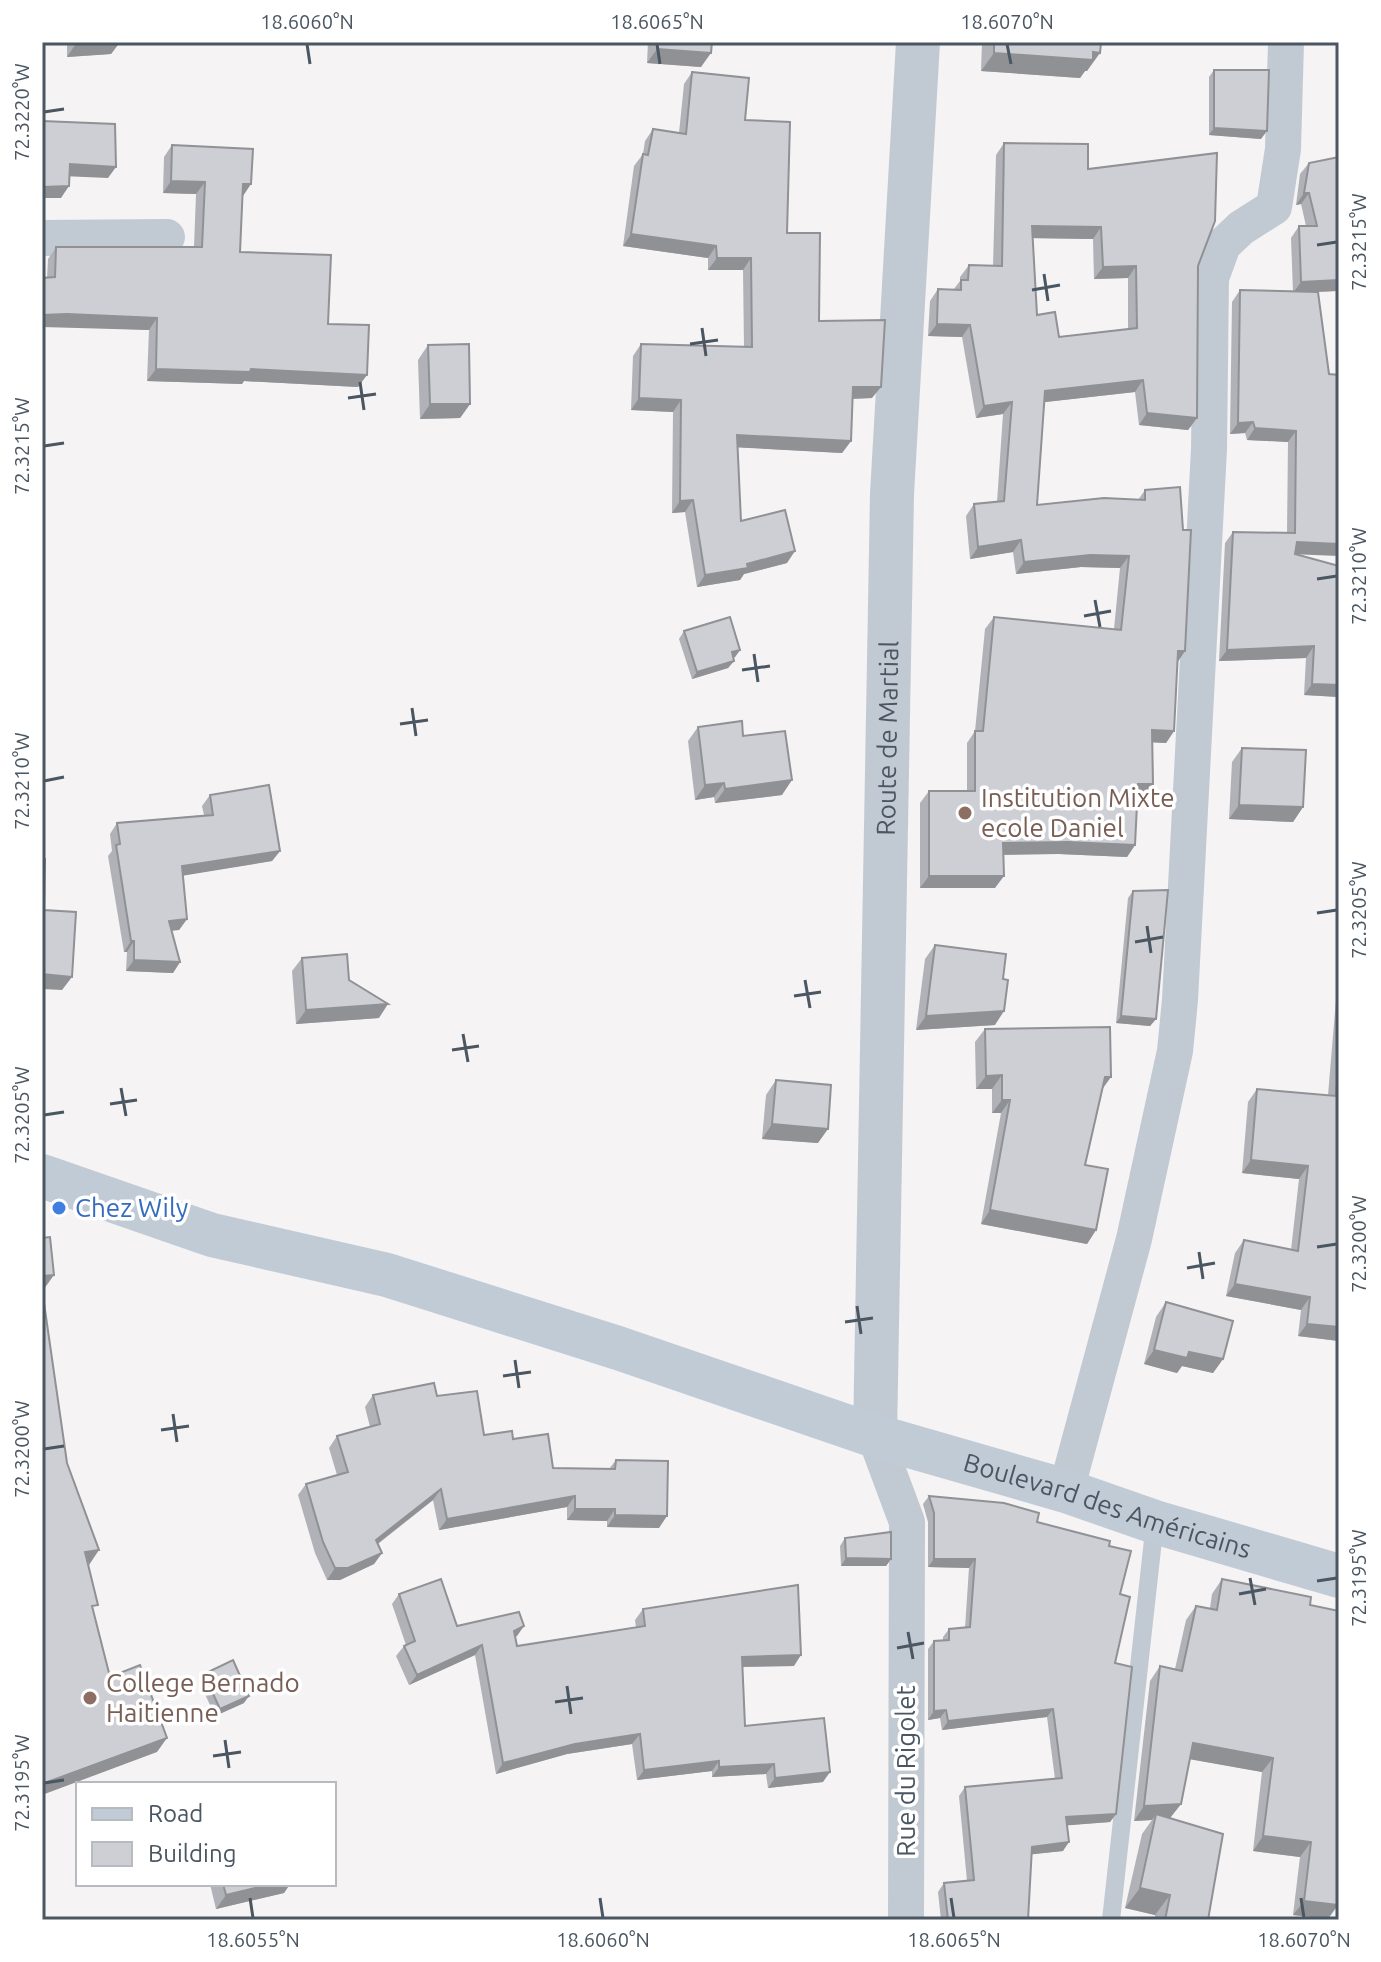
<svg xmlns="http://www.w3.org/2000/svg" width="1381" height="1962" font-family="Ubuntu,sans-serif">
	<rect width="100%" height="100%" fill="#f5f3f3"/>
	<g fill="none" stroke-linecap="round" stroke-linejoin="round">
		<!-- service -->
		<polyline stroke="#c1cad2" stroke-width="18" points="1111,1920 1155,1522"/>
		<!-- minor -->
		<g stroke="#c1cad2" stroke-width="36">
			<polyline points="42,238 167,237"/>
			<polyline points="875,1436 907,1522 906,1920"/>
			<polyline points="1066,1491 1134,1239 1175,1051 1180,1000 1209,449 1211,278 1223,245 1241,228 1274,207 1283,149 1286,42"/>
		</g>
		<!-- tertiary -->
		<path stroke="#c1cad2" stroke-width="44" id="s1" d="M 875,1436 L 892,494 L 918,42"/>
		<!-- secondary -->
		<path stroke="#c1cbd6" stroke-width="44" id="s2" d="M 42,1176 L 212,1235 L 387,1275 L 618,1348 L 875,1436 L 1066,1491 L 1155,1522 L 1339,1576"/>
	</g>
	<!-- wall -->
	<g fill="#b0b2b7" fill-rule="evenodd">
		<polygon points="67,42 120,42 111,54 67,57"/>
		<polygon points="648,42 712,42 701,67 647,63"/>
		<polygon points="982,42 1101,42 1087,71 1085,71 1080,78 981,71"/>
		<polygon points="1214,70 1261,139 1209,135 1209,77"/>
		<polygon points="692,72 745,120 819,321 872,398 852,399 851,441 842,453 738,447 741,521 787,563 744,574 740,580 697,587 685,512 672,513 673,412 631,410 633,356 641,344 744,347 743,270 708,270 708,258 623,246 634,166 643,154 645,141 653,129 679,133 684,84"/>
		<path d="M 1004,143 L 1088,169 L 1198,266 L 1197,418 L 1188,430 L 1139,425 L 1135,392 L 1044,402 L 1037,505 L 1138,500 L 1145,490 L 1185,651 L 1177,662 L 1174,731 L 1166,743 L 1152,742 L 1153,784 L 1145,796 L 1137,796 L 1135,845 L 1127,857 L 1059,854 L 1003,854 L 995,888 L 920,888 L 920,803 L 929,791 L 967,791 L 967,743 L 975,731 L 985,629 L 994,617 L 1114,629 L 1120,568 L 1081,567 L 1016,574 L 1013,552 L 970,559 L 966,516 L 974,504 L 997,502 L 1003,414 L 976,418 L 962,337 L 928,336 L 930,301 L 938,289 L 954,289 L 960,281 L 960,277 L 969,265 L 993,266 L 996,155 ZM 1033,238 L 1093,239 L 1094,279 L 1128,278 L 1128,329 L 1059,337 L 1037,315 Z"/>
		<polygon points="172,145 243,196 240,252 328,324 358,387 244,381 242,384 147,381 149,330 58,326 47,278 48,259 56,247 194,247 196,194 163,193 164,157"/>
		<polygon points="1309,163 1337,291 1314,292 1298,554 1339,697 1304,695 1306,658 1219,661 1225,543 1233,532 1287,533 1288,442 1247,440 1245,433 1230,434 1232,302 1240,290 1293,292 1291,238 1299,226 1306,226 1301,204 1296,205 1300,174"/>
		<polygon points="428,345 470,404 460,418 420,419 418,360"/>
		<polygon points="684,631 740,650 735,657 733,658 734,661 728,668 692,679 679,639"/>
		<polygon points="698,727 743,736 782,795 715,803 714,797 695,800 688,741"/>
		<polygon points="1242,748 1303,807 1293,822 1229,819 1232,762"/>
		<polygon points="210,795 280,851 272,861 183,875 187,919 179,930 171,931 180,962 173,973 126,971 127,952 124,952 108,856 112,851 110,834 117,823 204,815 202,806"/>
		<polygon points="1133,891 1156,1019 1150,1026 1116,1023 1128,898"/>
		<polygon points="935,945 995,1025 916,1030 925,959"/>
		<polygon points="302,958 349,980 379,1018 296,1024 292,971"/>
		<polygon points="1339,964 1339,1341 1298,1336 1301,1310 1226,1296 1235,1253 1244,1240 1291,1250 1299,1179 1242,1173 1248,1102 1257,1089 1328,1095"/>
		<polygon points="985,1029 1103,1089 1085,1165 1096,1230 1087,1244 981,1224 1001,1113 992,1113 992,1089 976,1089 975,1042"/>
		<polygon points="776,1080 818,1143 762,1139 766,1095"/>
		<polygon points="1166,1302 1223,1359 1213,1373 1182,1366 1177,1373 1144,1364 1156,1317"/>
		<polygon points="373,1395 437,1396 484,1435 513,1439 553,1468 609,1469 616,1460 659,1528 607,1527 607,1521 567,1520 567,1507 439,1530 433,1500 378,1544 382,1553 374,1564 340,1580 327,1580 315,1553 298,1495 306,1484 337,1475 329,1448 337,1436 370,1427 365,1407"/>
		<polygon points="929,1496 1037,1522 1109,1546 1120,1594 1115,1663 1116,1814 1110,1822 1067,1825 1063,1851 1031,1854 1028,1920 941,1920 938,1892 944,1883 967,1881 959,1796 965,1787 1055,1779 1047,1717 942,1730 940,1718 928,1720 928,1649 934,1641 943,1640 943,1637 949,1629 965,1628 969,1568 928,1567 928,1522 923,1504"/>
		<polygon points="845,1538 891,1559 886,1566 841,1566 840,1546"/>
		<polygon points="1222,1579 1310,1605 1328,1919 1293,1915 1300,1857 1253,1851 1262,1772 1190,1759 1181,1804 1170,1818 1208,1920 1155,1920 1155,1915 1125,1908 1142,1834 1152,1820 1134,1821 1150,1681 1160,1666 1175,1669 1186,1620 1196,1606 1210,1608 1212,1594"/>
		<polygon points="399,1594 457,1626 524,1626 515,1637 517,1646 636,1627 635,1620 643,1609 794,1666 742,1667 745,1726 823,1782 768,1788 766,1774 712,1777 712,1771 637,1780 632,1744 567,1754 496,1774 475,1655 409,1685 396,1656 404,1646 406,1645 392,1604"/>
		<polygon points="204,1674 244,1703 215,1716 199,1681"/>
		<polygon points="210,1884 290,1884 284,1893 216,1909"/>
	</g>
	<!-- shaded-wall -->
	<g fill="#909195">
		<polygon points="77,42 120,42 111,54 67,57"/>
		<polygon points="657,49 711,53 701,67 647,63"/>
		<polygon points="1093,52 1100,53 1087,71 1085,71 1080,78 981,71 994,53"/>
		<polygon points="1214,128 1267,131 1261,139 1209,135"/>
		<polygon points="70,164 116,167 108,178 62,176"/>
		<polygon points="171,181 205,182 196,194 163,193"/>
		<polygon points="243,184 251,184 243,196"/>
		<polygon points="69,186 61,198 42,198 42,187"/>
		<polygon points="1304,193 1309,193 1301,204 1296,205"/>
		<polygon points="1032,226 1101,227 1093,239 1024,238"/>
		<polygon points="631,234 716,246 708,258 623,246"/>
		<polygon points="717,258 751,258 743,270 708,270"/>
		<polygon points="1136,266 1128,278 1094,279 1103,267"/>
		<polygon points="1339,280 1339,289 1337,291 1293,293 1301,282"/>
		<polygon points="67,314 157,318 149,330 42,327 42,315"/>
		<polygon points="937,324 970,325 962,337 928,336"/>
		<polygon points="156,369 251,369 367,375 358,387 244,381 242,384 147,381"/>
		<polygon points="1143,380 1135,392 1037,403 1045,391"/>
		<polygon points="853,387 881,387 872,398 845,399"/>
		<polygon points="639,398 681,400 673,412 631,410"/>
		<polygon points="1012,402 1003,414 976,418 984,406"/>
		<polygon points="430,404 470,404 460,418 420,419"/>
		<polygon points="1147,413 1197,418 1188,430 1139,425"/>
		<polygon points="1253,422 1245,433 1230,434 1238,423"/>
		<polygon points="1255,428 1296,431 1288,442 1247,440"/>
		<polygon points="737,435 851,441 842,453 729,447"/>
		<polygon points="693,500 685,512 672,513 680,501"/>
		<polygon points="1021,540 1013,552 970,559 978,547"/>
		<polygon points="1297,542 1339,544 1339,556 1289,554"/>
		<polygon points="795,551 787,563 744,574 740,580 697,587 705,575"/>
		<polygon points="1090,555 1129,556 1120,568 1081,567 1016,574 1024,562"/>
		<polygon points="1314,646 1306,658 1219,661 1227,650"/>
		<polygon points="740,650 735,657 726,660 732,652"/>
		<polygon points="1178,651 1185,651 1177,663"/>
		<polygon points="734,661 728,668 692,679 697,672"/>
		<polygon points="1312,684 1339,685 1339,697 1304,695"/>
		<polygon points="1152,730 1174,731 1166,743 1143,742"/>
		<polygon points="792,780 782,795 715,803 725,789"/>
		<polygon points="724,783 714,797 695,800 705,785"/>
		<polygon points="1138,784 1153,784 1145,796 1130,796"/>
		<polygon points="1239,805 1303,807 1293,822 1229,819"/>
		<polygon points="1068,842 1135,845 1127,857 1059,854 995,855 1003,843"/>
		<polygon points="280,851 272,861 175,877 182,866"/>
		<polygon points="929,876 1004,876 995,888 920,888"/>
		<polygon points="187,919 179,930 161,931 169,921"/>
		<polygon points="131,941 134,941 127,952 124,952"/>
		<polygon points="134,960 180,962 173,973 126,971"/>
		<polygon points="42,974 72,977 62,990 42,989"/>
		<polygon points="388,1004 379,1018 296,1024 306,1010"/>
		<polygon points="1004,1011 995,1025 916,1030 926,1016"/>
		<polygon points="1121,1016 1156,1019 1150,1026 1116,1023"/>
		<polygon points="1002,1075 992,1089 976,1089 986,1076"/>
		<polygon points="1105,1077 1111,1077 1101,1091"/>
		<polygon points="1002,1100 1010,1100 1001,1113 992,1113"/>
		<polygon points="772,1124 828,1129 818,1143 762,1139"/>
		<polygon points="1251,1160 1308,1166 1299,1179 1242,1173"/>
		<polygon points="990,1210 1096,1230 1087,1244 981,1224"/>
		<polygon points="54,1275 44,1289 42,1289 42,1276"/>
		<polygon points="1235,1284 1310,1297 1301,1310 1226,1296"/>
		<polygon points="1307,1324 1339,1327 1339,1341 1298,1336"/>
		<polygon points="1154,1350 1189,1352 1223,1359 1213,1373 1182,1366 1177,1373 1144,1364"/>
		<polygon points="441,1489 433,1500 368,1551 376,1540"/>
		<polygon points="575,1496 567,1507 439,1530 447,1519"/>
		<polygon points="575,1509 615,1509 607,1521 567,1520"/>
		<polygon points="615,1515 667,1516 659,1528 607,1527"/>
		<polygon points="99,1550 89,1565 85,1552"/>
		<polygon points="382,1553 374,1564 340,1580 327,1580 335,1568"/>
		<polygon points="846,1558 891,1559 886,1566 841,1566"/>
		<polygon points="934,1559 975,1559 969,1568 928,1567"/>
		<polygon points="524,1626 517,1636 507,1641 514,1631"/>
		<polygon points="482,1645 475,1655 409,1685 417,1675"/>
		<polygon points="801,1655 794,1666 734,1667 742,1657"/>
		<polygon points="249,1696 244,1703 215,1716 220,1709"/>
		<polygon points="1053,1709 1047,1717 942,1730 948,1721"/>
		<polygon points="946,1710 940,1718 928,1720 934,1711"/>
		<polygon points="640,1734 632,1744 567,1754 496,1774 503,1763 575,1744"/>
		<polygon points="167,1738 157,1752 42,1795 42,1784"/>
		<polygon points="1193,1743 1273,1758 1262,1772 1183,1758"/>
		<polygon points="719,1761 712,1771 637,1780 644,1770"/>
		<polygon points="774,1764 766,1774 712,1777 719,1767"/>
		<polygon points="830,1772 823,1782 768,1788 775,1778"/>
		<polygon points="1181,1804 1170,1818 1156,1814 1152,1820 1134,1821 1144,1806"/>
		<polygon points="1116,1814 1110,1822 1060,1826 1066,1817"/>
		<polygon points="1263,1836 1311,1842 1300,1857 1253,1851"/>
		<polygon points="1069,1842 1063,1851 1026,1855 1032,1847"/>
		<polygon points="271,1884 290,1884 284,1893 216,1909 226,1895"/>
		<polygon points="1140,1888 1170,1895 1155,1915 1125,1908"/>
		<polygon points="1304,1901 1338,1905 1328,1919 1293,1915"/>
	</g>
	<!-- building -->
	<g fill="#cdcfd5" stroke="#909195" stroke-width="2" fill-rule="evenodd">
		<polygon points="657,42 712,42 711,53 657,49"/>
		<polygon points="994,42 1101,42 1100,53 1093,52 1093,60 994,53"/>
		<polygon points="1214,70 1269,70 1267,131 1214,128"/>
		<polygon points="692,72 749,78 745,120 790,122 787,233 820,233 819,321 885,320 881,387 853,387 851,441 737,435 741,521 785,510 795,551 747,564 748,568 705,575 693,500 680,501 681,400 639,398 641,344 752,347 751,258 717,258 716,246 631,234 643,154 648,155 653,129 686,134"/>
		<polygon points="42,121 115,124 116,167 70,164 69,186 42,187"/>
		<path d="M 1004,143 L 1088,144 L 1088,169 L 1217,153 L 1215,221 L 1198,266 L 1197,418 L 1147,413 L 1143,380 L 1045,391 L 1037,505 L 1104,498 L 1145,500 L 1145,490 L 1180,487 L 1183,530 L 1191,530 L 1185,651 L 1178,651 L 1174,731 L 1152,730 L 1153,784 L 1138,784 L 1135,845 L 1068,842 L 1003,843 L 1004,876 L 929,876 L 929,791 L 975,791 L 975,731 L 983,731 L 994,617 L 1121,630 L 1129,556 L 1090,555 L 1024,562 L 1021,540 L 978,547 L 974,504 L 1004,501 L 1012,402 L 984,406 L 970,325 L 937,324 L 938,289 L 961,290 L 961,280 L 968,280 L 969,265 L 1002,266 ZM 1032,226 L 1101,227 L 1103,267 L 1136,266 L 1137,328 L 1059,337 L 1055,312 L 1037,315 Z"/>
		<polygon points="172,145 253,149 251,184 243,184 240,252 331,255 328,324 369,325 367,375 251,369 250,372 156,369 157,318 67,314 42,315 42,278 55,277 56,247 202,247 205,182 171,181"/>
		<polygon points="1339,157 1339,280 1301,282 1299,226 1317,226 1309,193 1304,193 1309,163"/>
		<polygon points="1240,290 1318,292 1329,374 1339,375 1339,544 1297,542 1295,554 1339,566 1339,685 1312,684 1314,646 1227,650 1233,532 1295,533 1296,431 1255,428 1253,422 1238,423"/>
		<polygon points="469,344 470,404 430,404 428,345"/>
		<polygon points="730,617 740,650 732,652 734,661 697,672 684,631"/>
		<polygon points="742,721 743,736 785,731 792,780 725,789 724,783 705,785 698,727"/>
		<polygon points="1242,748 1306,750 1303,807 1239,805"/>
		<polygon points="269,785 280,851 182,866 187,919 169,921 180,962 134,960 134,941 131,941 116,845 120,844 117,823 213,815 210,795"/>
		<polygon points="42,859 45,859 44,910 76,912 72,977 42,974"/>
		<polygon points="1168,890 1156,1019 1121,1016 1133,891"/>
		<polygon points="935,945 1006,954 1003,979 1008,980 1004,1011 926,1016"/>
		<polygon points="347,954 349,980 388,1004 306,1010 302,958"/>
		<polygon points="1110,1027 1111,1077 1105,1077 1085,1165 1108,1169 1096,1230 990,1210 1010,1100 1002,1100 1002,1075 986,1076 985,1029"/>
		<polygon points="1339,1055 1339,1327 1307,1324 1310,1297 1235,1284 1244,1240 1298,1251 1308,1166 1251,1160 1257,1089 1336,1096"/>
		<polygon points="776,1080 831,1085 828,1129 772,1124"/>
		<polygon points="50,1237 54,1275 42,1276 42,1238"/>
		<polygon points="42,1289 67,1463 99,1550 85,1552 98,1605 92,1606 110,1677 140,1665 167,1738 42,1784"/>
		<polygon points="1166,1302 1233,1321 1223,1359 1189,1352 1187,1358 1154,1350"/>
		<polygon points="434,1383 437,1396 477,1391 484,1435 512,1431 513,1439 548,1434 553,1468 615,1469 616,1460 668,1461 667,1516 615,1515 615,1509 575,1509 575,1496 447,1519 441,1489 376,1540 382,1553 348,1568 335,1568 323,1542 306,1484 348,1472 337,1436 380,1424 373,1395"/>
		<polygon points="929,1496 1004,1503 1039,1513 1037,1522 1110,1541 1109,1546 1131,1551 1120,1594 1130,1597 1115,1663 1132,1667 1116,1814 1066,1817 1069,1842 1032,1847 1028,1920 948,1920 944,1883 974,1880 965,1787 1062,1778 1053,1709 948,1721 946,1710 934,1711 934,1641 949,1640 949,1629 970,1627 975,1559 934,1559 934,1513"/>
		<polygon points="891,1532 891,1559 846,1558 845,1538"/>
		<polygon points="441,1579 457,1626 519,1612 524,1626 514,1631 517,1646 645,1626 643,1609 798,1585 801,1655 742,1657 745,1726 824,1718 830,1772 775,1778 774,1764 719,1767 719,1761 644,1770 640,1734 575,1744 503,1763 482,1645 417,1675 404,1646 415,1641 399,1594"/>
		<polygon points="1222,1579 1311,1597 1310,1605 1339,1611 1339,1895 1338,1905 1304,1901 1311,1842 1263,1836 1273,1758 1193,1743 1181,1804 1144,1806 1160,1666 1182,1671 1196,1606 1217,1610"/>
		<polygon points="233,1660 249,1696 220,1709 204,1674"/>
		<polygon points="1156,1814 1223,1834 1208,1920 1165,1920 1170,1895 1140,1888"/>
		<polygon points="223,1884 271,1884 226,1895"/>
	</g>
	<!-- ticks -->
	<path fill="none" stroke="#4a5661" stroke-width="3" d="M 307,44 L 310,64M 657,44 L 660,64M 1007,44 L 1011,64M 44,112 L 64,109M 1317,245 L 1337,242M 1044,274 L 1048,301M 1032,290 L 1060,285M 702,328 L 706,356M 690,344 L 718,340M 360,382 L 364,410M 348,398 L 376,394M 44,446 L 64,443M 1317,579 L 1337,576M 1095,600 L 1100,627M 1084,616 L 1111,611M 754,654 L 758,682M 742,670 L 770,666M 412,708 L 416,736M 400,724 L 428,720M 44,781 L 64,777M 1317,913 L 1337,910M 1147,926 L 1151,953M 1135,942 L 1163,937M 805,980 L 810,1008M 794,996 L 821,992M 463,1034 L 468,1062M 452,1050 L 479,1046M 121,1088 L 126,1116M 110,1104 L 137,1100M 44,1115 L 64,1112M 1317,1247 L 1337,1244M 1199,1252 L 1203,1279M 1187,1268 L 1215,1263M 857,1306 L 861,1334M 845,1322 L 873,1318M 515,1360 L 519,1388M 503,1376 L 531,1372M 173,1414 L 177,1442M 161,1430 L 189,1426M 44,1449 L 64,1446M 1250,1578 L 1255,1605M 1317,1581 L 1337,1578M 1239,1594 L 1266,1589M 908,1632 L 913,1659M 897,1648 L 924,1643M 567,1686 L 571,1714M 555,1702 L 583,1698M 225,1740 L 229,1768M 213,1756 L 241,1752M 44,1783 L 64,1780M 250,1898 L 253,1918M 600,1898 L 603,1918M 951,1898 L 954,1918M 1301,1898 L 1304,1918"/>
	<!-- markers -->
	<g fill="#8d6e63" stroke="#fff" stroke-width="3">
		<circle cx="965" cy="813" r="8"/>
		<circle cx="90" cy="1698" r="8"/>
	</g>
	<circle fill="#3f7fe0" stroke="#fff" stroke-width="3" cx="59" cy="1208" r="8"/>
	<g text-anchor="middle" stroke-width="7" stroke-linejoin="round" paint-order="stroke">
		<!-- street labels -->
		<g font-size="26" fill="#4a5661" stroke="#fff">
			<text dy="9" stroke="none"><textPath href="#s1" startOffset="698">Route de Martial</textPath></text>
			<text dy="9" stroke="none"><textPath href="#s2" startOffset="1116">Boulevard des Américains</textPath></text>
			<text transform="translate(906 1771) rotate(-90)" y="9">Rue du Rigolet</text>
		</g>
		<!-- education labels -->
		<g font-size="26" fill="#785e54" stroke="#fff" text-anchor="start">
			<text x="981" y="807">Institution Mixte<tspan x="981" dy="30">ecole Daniel</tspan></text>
			<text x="106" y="1692">College Bernado<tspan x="106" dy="30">Haitienne</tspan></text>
		</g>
		<!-- shop labels -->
		<g font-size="26" fill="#366cbe" stroke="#fff" text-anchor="start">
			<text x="75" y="1217">Chez Wily</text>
		</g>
	</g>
	<!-- border -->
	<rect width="1381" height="1962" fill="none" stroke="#ffffff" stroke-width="88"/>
	<!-- legend -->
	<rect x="76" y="1782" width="260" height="104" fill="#ffffff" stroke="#b7bbc0" stroke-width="2"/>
	<rect x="92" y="1808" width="40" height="12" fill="#c1cbd6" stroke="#b7bbc0" stroke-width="2"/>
	<text x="148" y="1822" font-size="24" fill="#4a5661">Road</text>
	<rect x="92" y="1842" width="40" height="24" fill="#cdcfd5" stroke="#b7bbc0" stroke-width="2"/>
	<text x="148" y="1862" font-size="24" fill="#4a5661">Building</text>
	<rect x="44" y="44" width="1293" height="1874" fill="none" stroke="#4a5661" stroke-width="3"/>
	<g font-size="20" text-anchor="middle" fill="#4a5661">
		<text x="307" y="29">18.6060°N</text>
		<text x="657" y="29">18.6065°N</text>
		<text x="1007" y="29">18.6070°N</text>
		<text transform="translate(22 112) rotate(-90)" y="7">72.3220°W</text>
		<text transform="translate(1359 242) rotate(-90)" y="7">72.3215°W</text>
		<text transform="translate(22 446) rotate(-90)" y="7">72.3215°W</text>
		<text transform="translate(1359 576) rotate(-90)" y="7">72.3210°W</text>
		<text transform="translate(22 781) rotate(-90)" y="7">72.3210°W</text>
		<text transform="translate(1359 910) rotate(-90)" y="7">72.3205°W</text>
		<text transform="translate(22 1115) rotate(-90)" y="7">72.3205°W</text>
		<text transform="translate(1359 1244) rotate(-90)" y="7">72.3200°W</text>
		<text transform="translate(22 1449) rotate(-90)" y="7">72.3200°W</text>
		<text transform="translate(1359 1578) rotate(-90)" y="7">72.3195°W</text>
		<text transform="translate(22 1783) rotate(-90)" y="7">72.3195°W</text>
		<text x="253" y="1947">18.6055°N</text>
		<text x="603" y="1947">18.6060°N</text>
		<text x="954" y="1947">18.6065°N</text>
		<text x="1304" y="1947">18.6070°N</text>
	</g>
</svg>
